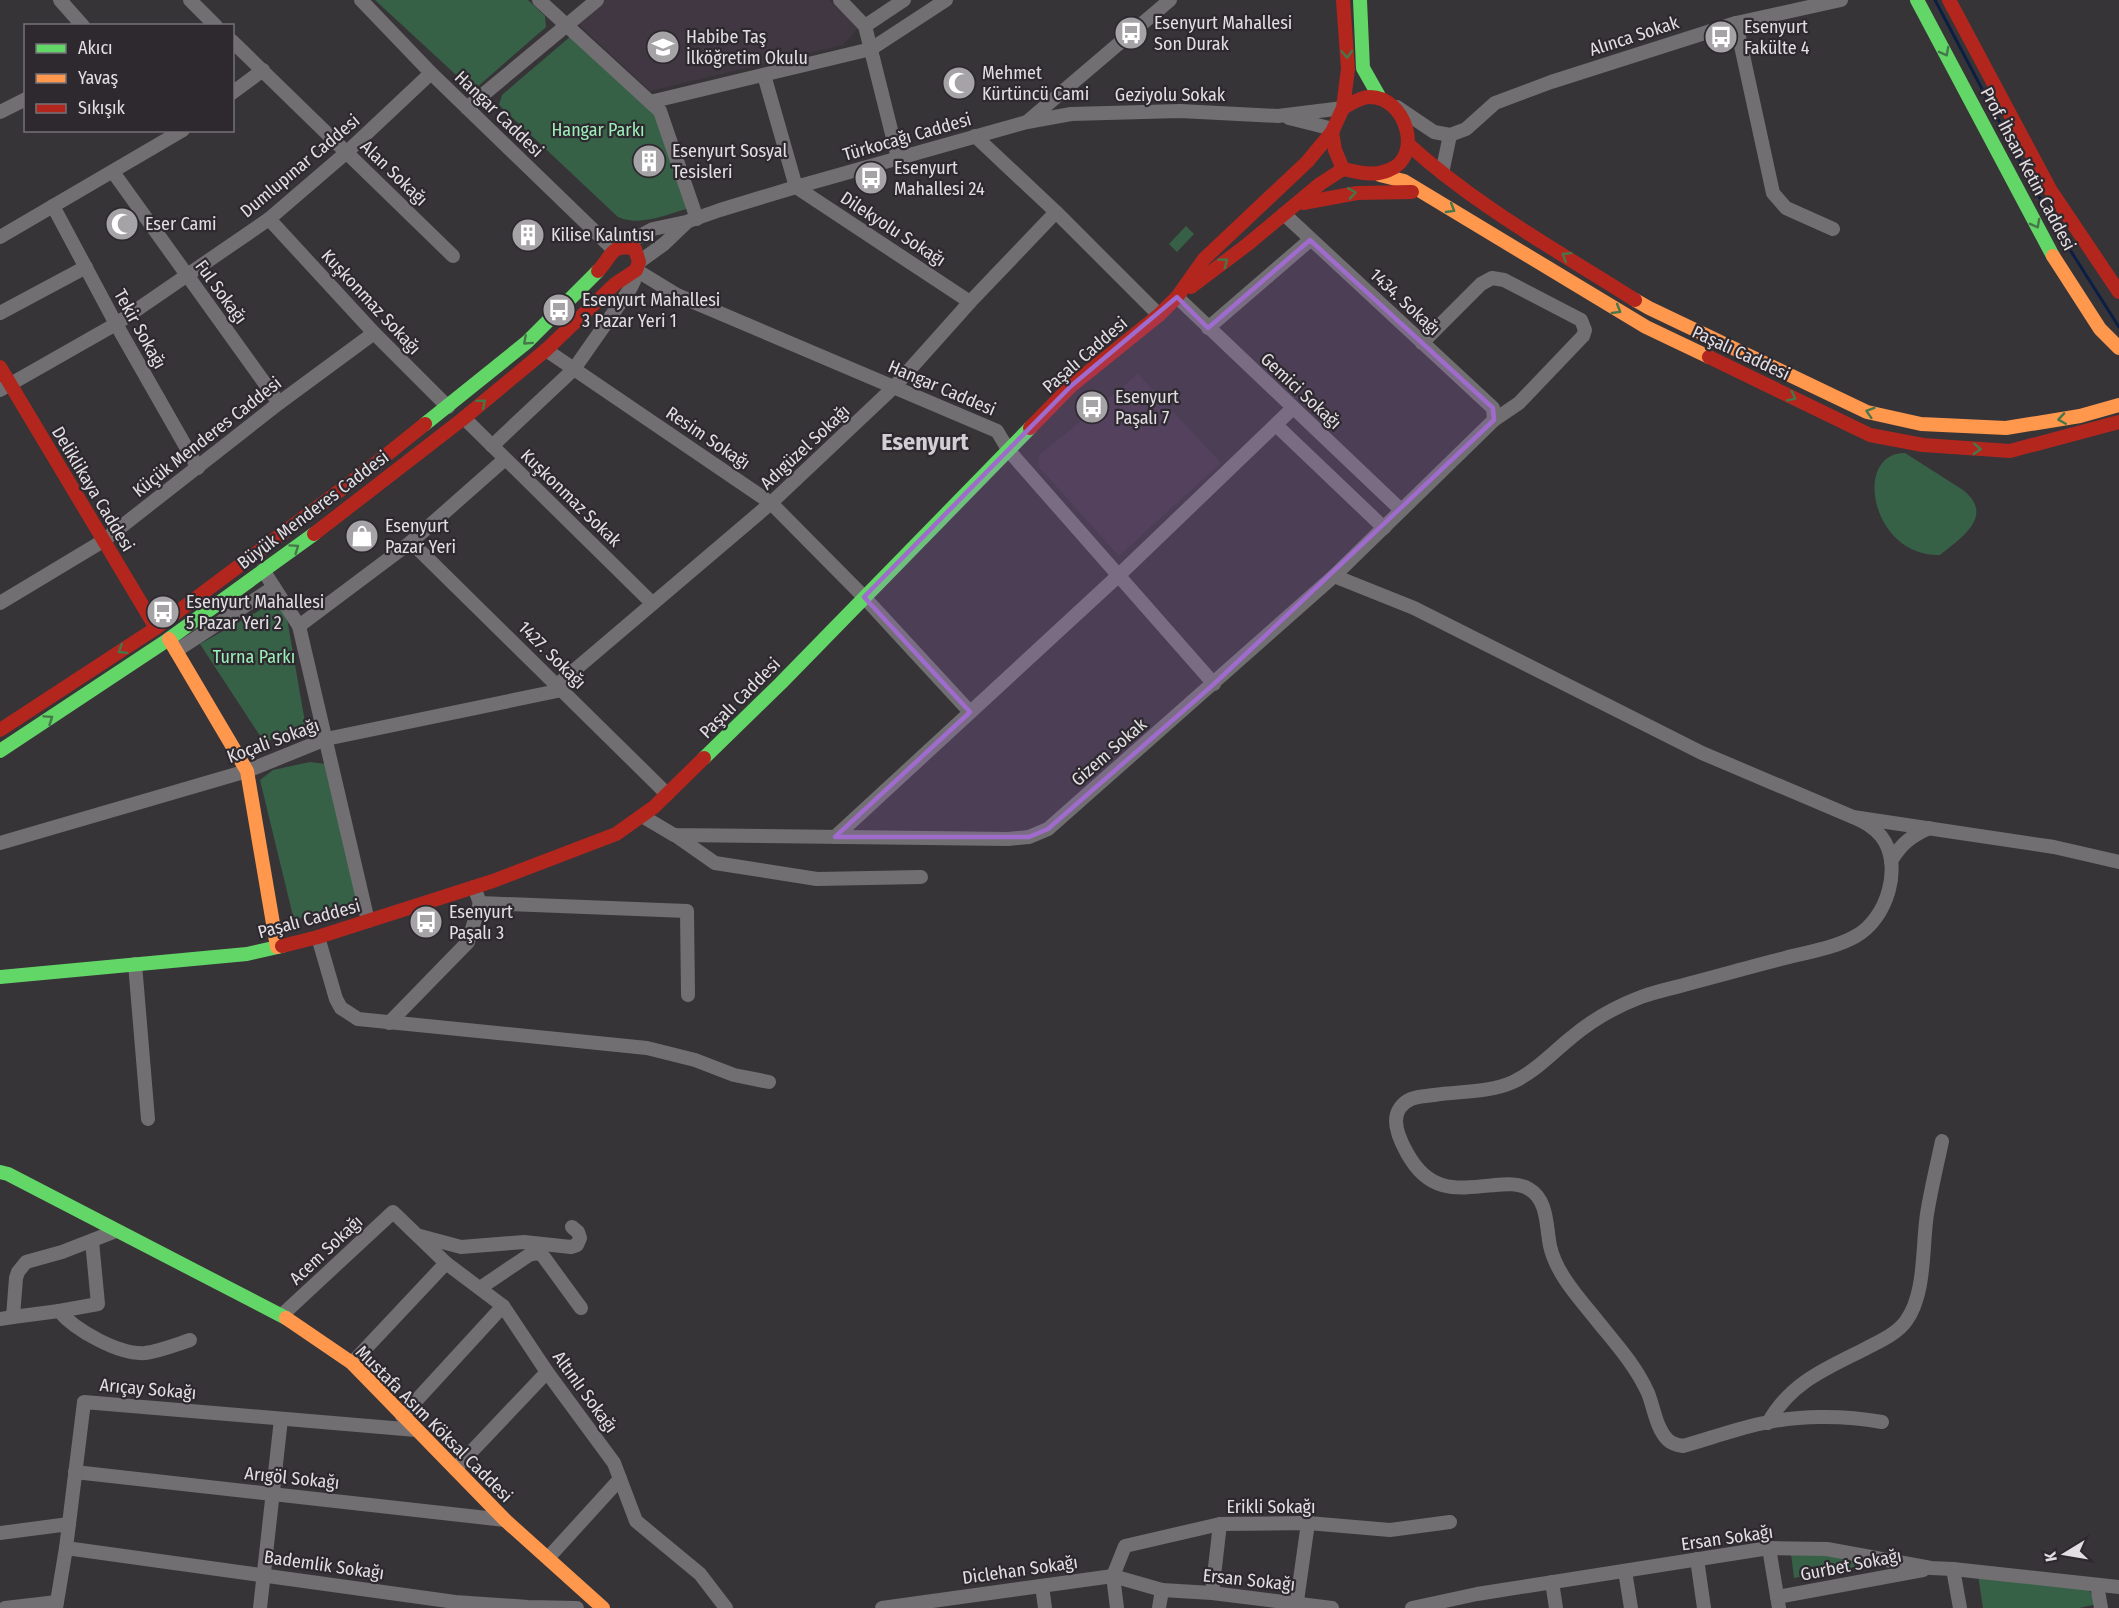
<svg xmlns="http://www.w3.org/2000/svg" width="2119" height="1608" font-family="'Fira Sans Condensed',sans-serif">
	<rect width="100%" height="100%" fill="#373438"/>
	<!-- built -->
	<g fill="#403742">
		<polygon points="604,0 829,0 859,27 843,45 650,91 576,22"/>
		<polygon points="1138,374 1221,463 1119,556 1038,466 1039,455"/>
	</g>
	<!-- green -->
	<g fill="#376147">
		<polygon points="375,0 528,0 545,16 546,27 476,88 467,85"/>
		<path d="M 571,36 L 656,113 L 690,208 C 667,214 641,227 618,217 L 499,105 L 502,95 Z"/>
		<polygon points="1186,226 1194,234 1177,252 1169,244"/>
		<path d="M 1905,453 L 1963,490 C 1996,516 1960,539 1940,555 C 1871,557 1852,453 1905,453 Z"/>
		<polygon points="276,601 286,613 306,728 303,731 264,742 200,644"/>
		<polygon points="310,762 333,765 364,899 294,920 260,780 273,770"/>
		<polygon points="1791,1554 1898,1559 1794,1578"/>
		<polygon points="1978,1575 2089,1590 2097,1604 2079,1608 1983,1608"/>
	</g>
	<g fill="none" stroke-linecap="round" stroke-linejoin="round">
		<!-- stream -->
		<polyline stroke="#0b1e43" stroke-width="3" points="1935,0 2053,223 2119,327"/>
		<!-- street -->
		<g stroke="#716f71" stroke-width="14">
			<polyline points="60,0 83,26"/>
			<polyline points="190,0 216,26"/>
			<polyline points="361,0 431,73 614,250"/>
			<polyline points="539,0 660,111 697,219"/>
			<polyline points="840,0 865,26 898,158"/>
			<polyline points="1736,23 1773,193 1786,208 1833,229"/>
			<polyline points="865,26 904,0"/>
			<polyline points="232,41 453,256"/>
			<polyline points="764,75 796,187 970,302"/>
			<polyline points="232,93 263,70"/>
			<polyline points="650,102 871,49 946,0"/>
			<polyline points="1397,107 1434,132 1450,135 1466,129 1495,103 1551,82 1736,23 1841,0"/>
			<polyline points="467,108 597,0"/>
			<polyline points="0,112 26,99"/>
			<polyline points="1289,118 1333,129"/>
			<polyline points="1028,121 1170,0"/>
			<polyline points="975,136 1056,212 1159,315"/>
			<polyline points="113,172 279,403"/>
			<polyline points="1442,173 1450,135"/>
			<polyline points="53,206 116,324 198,468"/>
			<polyline points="1284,214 1493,408 1494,420"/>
			<polyline points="269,219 374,333 448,407"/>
			<polyline points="0,237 183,130"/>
			<polyline points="622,246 653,229 686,222 720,210 796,187 1027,122 1071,114 1180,111 1278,116 1343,108"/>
			<polyline points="639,262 664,244 686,223"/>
			<polyline points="636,270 677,295 997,431 1009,451 1214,684"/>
			<polyline points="1177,297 1401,510"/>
			<polyline points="0,313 86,267"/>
			<polyline points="1208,328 1310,240"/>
			<polyline points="546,350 771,503 864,597 970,712"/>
			<polyline points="0,390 116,324 269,219 347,152 431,73"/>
			<polyline points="464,418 652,603"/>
			<polyline points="1276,425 1384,528"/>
			<polyline points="492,446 574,369 630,289 634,281 632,273"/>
			<polyline points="411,542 667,794"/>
			<polyline points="263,570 299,626 368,921"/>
			<polyline points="1334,576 1414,608 1702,753 1853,817 2054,847 2119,862"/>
			<polyline points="0,603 103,541 279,403 374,333"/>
			<polyline points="299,626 411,542 505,459"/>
			<polyline points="176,651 274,587"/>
			<polyline points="557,685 771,503 894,387 970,302 1056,212"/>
			<polyline points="642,816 674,835 1008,839 1029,837 1048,829 1334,576 1494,420 1519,403 1583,336 1585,330 1581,320 1504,280 1492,278 1481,284 1422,343"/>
			<path d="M 1853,817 C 1864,822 1873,826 1881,836 C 1904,865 1887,919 1856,936 C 1835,948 1808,952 1785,958 C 1753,966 1722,975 1691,983 C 1674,988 1657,991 1641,997 C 1617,1006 1591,1021 1572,1037 C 1552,1053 1536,1071 1513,1082 C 1489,1093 1459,1091 1434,1095 C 1427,1096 1418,1096 1411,1099 C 1402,1103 1396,1111 1396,1121 C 1396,1131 1402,1144 1407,1153 C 1429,1193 1455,1189 1495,1185 C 1506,1184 1519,1183 1529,1189 C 1548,1200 1546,1226 1550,1246 C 1556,1273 1578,1297 1595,1318 C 1614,1342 1635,1364 1648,1393 C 1654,1408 1656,1428 1668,1440 C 1672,1444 1677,1445 1683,1446 C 1708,1439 1733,1430 1759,1424 C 1797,1415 1844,1415 1882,1422"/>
			<polyline points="675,835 715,863 817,879 921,877"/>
			<polyline points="835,837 1119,575 1293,408"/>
			<polyline points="0,843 247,771 326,739 562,690"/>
			<path d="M 1891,861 C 1901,844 1911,836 1929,828"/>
			<polyline points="474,887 480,903 687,911 688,995"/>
			<polyline points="318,937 336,999 341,1008 358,1019 647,1048 695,1060 734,1075 769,1082"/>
			<polyline points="135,964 148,1119"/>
			<polyline points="389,1023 468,942 480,903"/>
			<polyline points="420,1236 461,1247 524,1242 571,1247 577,1245 580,1238 578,1232 572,1227"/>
			<polyline points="480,1288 529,1255 538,1253 543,1256 581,1308"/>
			<polyline points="59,1311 98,1304 92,1241"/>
			<polyline points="282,1315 393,1212 446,1263 503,1306 547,1372 614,1463 636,1521 700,1574 726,1608"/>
			<path d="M 13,1317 L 59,1311 C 75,1330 119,1355 145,1353 C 160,1351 175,1345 190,1340"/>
			<polyline points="0,1319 13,1317 16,1278 18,1272 26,1262 62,1252 116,1231"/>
			<polyline points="352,1363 446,1263"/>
			<polyline points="402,1416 503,1306"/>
			<path d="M 1768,1423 C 1790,1383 1825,1369 1865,1349 C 1878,1342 1897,1334 1906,1321 C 1926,1294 1922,1246 1927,1214 C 1931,1189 1937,1165 1942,1141"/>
			<polyline points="455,1469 547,1372"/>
			<polyline points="75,1472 505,1520"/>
			<polyline points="0,1533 69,1524"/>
			<polyline points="66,1548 455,1602 528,1607 577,1608"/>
			<polyline points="1769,1548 1779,1608"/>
			<polyline points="548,1558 620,1479"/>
			<polyline points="1697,1559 1704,1608"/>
			<polyline points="1953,1569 1960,1608"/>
			<polyline points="1625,1571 1631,1608"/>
			<polyline points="1552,1582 1556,1608"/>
			<polyline points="2097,1585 2101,1608"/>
			<polyline points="1042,1586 1045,1608"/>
			<polyline points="1212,1593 1220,1524"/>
			<polyline points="1777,1597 1923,1570"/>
			<polyline points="5,1608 57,1602"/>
			<polyline points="56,1608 66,1548 84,1402 416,1430"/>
			<polyline points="260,1608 281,1419"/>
			<polyline points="882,1608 1113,1576 1162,1590 1212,1593 1332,1608"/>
			<polyline points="1117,1608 1113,1576 1125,1546 1220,1524 1308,1523 1390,1530 1450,1522"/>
			<polyline points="1159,1608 1162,1590"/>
			<polyline points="1296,1608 1308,1523"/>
			<polyline points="1412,1608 1477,1594 1769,1548 1827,1549 1931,1568 1953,1569 2119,1587"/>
		</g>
		<!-- fast -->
		<g stroke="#63d668" stroke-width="14">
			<polyline points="1360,0 1363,68 1380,98"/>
			<polyline points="1917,0 2053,256"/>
			<polyline points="425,424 527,342 598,271"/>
			<polyline points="0,751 169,639 314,534"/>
			<polyline points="704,758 781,683 1030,428"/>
			<polyline points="0,977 247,954 282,946"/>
			<polyline points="0,1172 8,1174 286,1318"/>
		</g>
		<!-- slow -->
		<g stroke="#ff974d" stroke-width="14">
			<polyline points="1380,175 1404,181 1646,327 1709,357"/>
			<polyline points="2053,256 2100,329 2119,348"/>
			<polyline points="1635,300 1649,308 1867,412 1921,424 2006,428 2080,416 2119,405"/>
			<polyline points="169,639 247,771 277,947"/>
			<polyline points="286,1318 352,1363 505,1520 603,1608"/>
		</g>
		<!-- jam -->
		<g stroke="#b3261e" stroke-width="14">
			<path d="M 1343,0 L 1348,69 L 1343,108 L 1332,132 L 1335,150 L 1343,169 C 1359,172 1373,177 1389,170 C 1424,157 1406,96 1369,97 C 1360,97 1351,104 1343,108"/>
			<polyline points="1949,0 2051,191 2119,292"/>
			<path d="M 1408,144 C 1476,206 1558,251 1635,300"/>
			<polyline points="1303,203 1357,193 1412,192"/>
			<polyline points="1191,287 1248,244 1320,184 1343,169"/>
			<polyline points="1709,357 1870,435 1923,445 2010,451 2119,422"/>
			<polyline points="0,367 156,628"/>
			<polyline points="1030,428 1071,386 1159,315 1177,297 1204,259 1307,162 1332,132"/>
			<path d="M 314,534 L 464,418 L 546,350 L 615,284 L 636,270 L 639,262 L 635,249 C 611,243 612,256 598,271"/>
			<polyline points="0,730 156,628 374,465 425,424"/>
			<polyline points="282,946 318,937 493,881 616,834 654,807 704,758"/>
		</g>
	</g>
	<!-- one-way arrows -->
	<defs><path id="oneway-chevron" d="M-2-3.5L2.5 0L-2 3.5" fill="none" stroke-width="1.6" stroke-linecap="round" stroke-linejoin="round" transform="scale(1.5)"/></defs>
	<g stroke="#457749">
		<use href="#oneway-chevron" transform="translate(1945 52) rotate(62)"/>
		<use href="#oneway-chevron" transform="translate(1347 54) rotate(87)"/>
		<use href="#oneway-chevron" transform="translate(1352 193) rotate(-8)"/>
		<use href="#oneway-chevron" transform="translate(1451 209) rotate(31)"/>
		<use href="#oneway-chevron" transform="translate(2036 224) rotate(62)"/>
		<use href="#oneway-chevron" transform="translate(1566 256) rotate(-148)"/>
		<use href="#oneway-chevron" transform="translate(1224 262) rotate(-37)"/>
		<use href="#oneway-chevron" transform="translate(1617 310) rotate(31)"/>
		<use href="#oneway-chevron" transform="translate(527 341) rotate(138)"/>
		<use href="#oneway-chevron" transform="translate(1792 397) rotate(26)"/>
		<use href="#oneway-chevron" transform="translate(482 403) rotate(-40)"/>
		<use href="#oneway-chevron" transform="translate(1870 412) rotate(-163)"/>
		<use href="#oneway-chevron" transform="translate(2062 419) rotate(171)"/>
		<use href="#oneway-chevron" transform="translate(1977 449) rotate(4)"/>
		<use href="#oneway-chevron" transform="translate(295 548) rotate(-35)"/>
		<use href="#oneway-chevron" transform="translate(122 650) rotate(148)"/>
		<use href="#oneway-chevron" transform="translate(49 719) rotate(-34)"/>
	</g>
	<!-- marked area -->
	<path fill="#9f6bcc" fill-opacity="0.2" stroke="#9f6bcc" stroke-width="4.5" stroke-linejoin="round" d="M 1310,240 L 1493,408 L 1494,420 L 1214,684 L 1048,829 L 1029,837 L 835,837 L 970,712 L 864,597 L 1071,386 L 1177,297 L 1208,328 Z"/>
	<!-- icons -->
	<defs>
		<g id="bus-disc" transform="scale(1.725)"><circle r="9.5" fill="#a6a3a7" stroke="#2d292f"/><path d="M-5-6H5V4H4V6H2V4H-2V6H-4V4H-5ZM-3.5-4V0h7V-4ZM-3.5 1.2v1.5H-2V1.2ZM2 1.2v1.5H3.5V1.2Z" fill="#fff"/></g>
		<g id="school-disc" transform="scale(1.725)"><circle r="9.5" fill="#a6a3a7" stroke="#2d292f"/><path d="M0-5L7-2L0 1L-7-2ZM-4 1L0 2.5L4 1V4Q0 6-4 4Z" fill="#fff"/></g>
		<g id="mosque-disc" transform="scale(1.725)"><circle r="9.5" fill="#a6a3a7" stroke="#2d292f"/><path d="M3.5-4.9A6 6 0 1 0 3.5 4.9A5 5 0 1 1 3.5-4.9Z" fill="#fff"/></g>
		<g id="building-disc" transform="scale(1.725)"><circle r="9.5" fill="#a6a3a7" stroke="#2d292f"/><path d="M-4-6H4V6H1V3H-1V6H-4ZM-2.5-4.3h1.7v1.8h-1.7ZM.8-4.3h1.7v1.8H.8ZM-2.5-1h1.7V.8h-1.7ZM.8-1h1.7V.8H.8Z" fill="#fff"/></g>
		<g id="shop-disc" transform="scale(1.725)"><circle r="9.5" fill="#a6a3a7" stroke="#2d292f"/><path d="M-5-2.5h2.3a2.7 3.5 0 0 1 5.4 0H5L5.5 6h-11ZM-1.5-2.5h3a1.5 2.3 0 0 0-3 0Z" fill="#fff"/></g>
	</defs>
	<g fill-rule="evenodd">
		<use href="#bus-disc" x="1131" y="33"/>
		<use href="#bus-disc" x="1721" y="37"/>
		<use href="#school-disc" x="663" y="47"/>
		<use href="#mosque-disc" x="959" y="83"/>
		<use href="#building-disc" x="649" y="161"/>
		<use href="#bus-disc" x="871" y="178"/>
		<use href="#mosque-disc" x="122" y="224"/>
		<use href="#building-disc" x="528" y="235"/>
		<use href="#bus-disc" x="559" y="310"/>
		<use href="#bus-disc" x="1092" y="407"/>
		<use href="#shop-disc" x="362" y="536"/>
		<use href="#bus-disc" x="163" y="612"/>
		<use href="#bus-disc" x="426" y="922"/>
	</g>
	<g text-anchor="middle" stroke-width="4.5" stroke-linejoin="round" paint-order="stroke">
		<!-- poi labels -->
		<g font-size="18" fill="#e2dfe3" stroke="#2d292f" text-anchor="start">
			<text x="1154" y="29">Esenyurt Mahallesi<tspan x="1154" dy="21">Son Durak</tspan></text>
			<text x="1744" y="33">Esenyurt<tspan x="1744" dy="21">Fakülte 4</tspan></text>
			<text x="686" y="43">Habibe Taş<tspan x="686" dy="21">İlköğretim Okulu</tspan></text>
			<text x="982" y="79">Mehmet<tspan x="982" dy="21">Kürtüncü Cami</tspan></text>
			<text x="672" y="157">Esenyurt Sosyal<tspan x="672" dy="21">Tesisleri</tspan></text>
			<text x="894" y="174">Esenyurt<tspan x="894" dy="21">Mahallesi 24</tspan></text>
			<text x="145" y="230">Eser Cami</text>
			<text x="551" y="241">Kilise Kalıntısı</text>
			<text x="582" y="306">Esenyurt Mahallesi<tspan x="582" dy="21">3 Pazar Yeri 1</tspan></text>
			<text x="1115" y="403">Esenyurt<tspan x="1115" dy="21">Paşalı 7</tspan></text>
			<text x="385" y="532">Esenyurt<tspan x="385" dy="21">Pazar Yeri</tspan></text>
			<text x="186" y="608">Esenyurt Mahallesi<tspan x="186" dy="21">5 Pazar Yeri 2</tspan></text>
			<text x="449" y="918">Esenyurt<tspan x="449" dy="21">Paşalı 3</tspan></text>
		</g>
		<!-- street labels -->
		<g font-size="18" fill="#e2dfe3" stroke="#2d292f">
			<text transform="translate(1634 36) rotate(-18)" y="6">Alınca Sokak</text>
			<text x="1170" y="101">Geziyolu Sokak</text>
			<text transform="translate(499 114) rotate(44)" y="6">Hangar Caddesi</text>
			<text transform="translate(907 137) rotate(-16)" y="6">Türkocağı Caddesi</text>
			<text transform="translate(300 166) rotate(-40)" y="6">Dumlupınar Caddesi</text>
			<text transform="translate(2028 169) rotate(62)" y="6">Prof. İhsan Ketin Caddesi</text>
			<text transform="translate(394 173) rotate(44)" y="6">Alan Sokağı</text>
			<text transform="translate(893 229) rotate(33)" y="6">Dilekyolu Sokağı</text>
			<text transform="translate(221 292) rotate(54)" y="6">Ful Sokağı</text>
			<text transform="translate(371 302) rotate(47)" y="6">Kuşkonmaz Sokağı</text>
			<text transform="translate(1405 302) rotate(43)" y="6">1434. Sokağı</text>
			<text transform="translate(140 329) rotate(61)" y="6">Tekir Sokağı</text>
			<text transform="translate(1741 353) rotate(25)" y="6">Paşalı Caddesi</text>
			<text transform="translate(1085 355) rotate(-41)" y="6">Paşalı Caddesi</text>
			<text transform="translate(942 388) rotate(23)" y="6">Hangar Caddesi</text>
			<text transform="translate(1301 391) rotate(43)" y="6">Gemici Sokağı</text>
			<text transform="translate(207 437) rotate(-38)" y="6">Küçük Menderes Caddesi</text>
			<text transform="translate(708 438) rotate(34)" y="6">Resim Sokağı</text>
			<text transform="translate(805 447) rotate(-43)" y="6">Adıgüzel Sokağı</text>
			<text transform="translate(93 489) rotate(59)" y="6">Deliklikaya Caddesi</text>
			<text transform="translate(571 498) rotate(44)" y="6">Kuşkonmaz Sokak</text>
			<text transform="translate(313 510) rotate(-37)" y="6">Büyük Menderes Caddesi</text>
			<text transform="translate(552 655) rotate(45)" y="6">1427. Sokağı</text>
			<text transform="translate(740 698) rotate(-45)" y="6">Paşalı Caddesi</text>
			<text transform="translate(273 741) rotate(-20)" y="6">Koçali Sokağı</text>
			<text transform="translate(1109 752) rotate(-41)" y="6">Gizem Sokak</text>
			<text transform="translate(309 919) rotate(-15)" y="6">Paşalı Caddesi</text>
			<text transform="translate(326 1250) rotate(-43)" y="6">Acem Sokağı</text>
			<text transform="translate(148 1389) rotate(5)" y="6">Arıçay Sokağı</text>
			<text transform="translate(585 1392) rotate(54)" y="6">Altınlı Sokağı</text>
			<text transform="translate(434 1424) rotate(45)" y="6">Mustafa Asım Köksal Caddesi</text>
			<text transform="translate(292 1478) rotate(6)" y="6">Arıgöl Sokağı</text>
			<text x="1271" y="1513">Erikli Sokağı</text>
			<text transform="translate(1727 1538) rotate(-8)" y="6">Ersan Sokağı</text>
			<text transform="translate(324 1565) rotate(8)" y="6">Bademlik Sokağı</text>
			<text transform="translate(1851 1565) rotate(-11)" y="6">Gurbet Sokağı</text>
			<text transform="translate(1020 1570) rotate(-8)" y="6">Diclehan Sokağı</text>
			<text transform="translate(1249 1580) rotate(6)" y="6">Ersan Sokağı</text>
		</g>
		<!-- park labels -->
		<g font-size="18" fill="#9cefb9" stroke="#2d292f">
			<text x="598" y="136">Hangar Parkı</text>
			<text x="254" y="663">Turna Parkı</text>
		</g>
		<!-- district labels -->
		<g font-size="24" font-weight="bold" fill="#d3cdd5" stroke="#2d292f">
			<text x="925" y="450">Esenyurt</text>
		</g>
	</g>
	<!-- legend -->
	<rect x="24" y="24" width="210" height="108" fill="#2d292f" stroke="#757277" stroke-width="1.5"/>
	<rect x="36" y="44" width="30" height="9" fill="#63d668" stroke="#757277" stroke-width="1.5"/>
	<text x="78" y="54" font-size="18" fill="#e2dfe3">Akıcı</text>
	<rect x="36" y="74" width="30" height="9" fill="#ff974d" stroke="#757277" stroke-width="1.5"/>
	<text x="78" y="84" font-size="18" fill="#e2dfe3">Yavaş</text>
	<rect x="36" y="104" width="30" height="9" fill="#b3261e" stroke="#757277" stroke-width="1.5"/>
	<text x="78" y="114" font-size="18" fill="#e2dfe3">Sıkışık</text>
	<!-- north arrow -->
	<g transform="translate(2065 1554) rotate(259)" stroke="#2d292f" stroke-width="4.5" paint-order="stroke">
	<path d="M0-4.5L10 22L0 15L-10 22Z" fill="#e2dfe3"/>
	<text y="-9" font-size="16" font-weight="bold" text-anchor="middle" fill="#e2dfe3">K</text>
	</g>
</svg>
